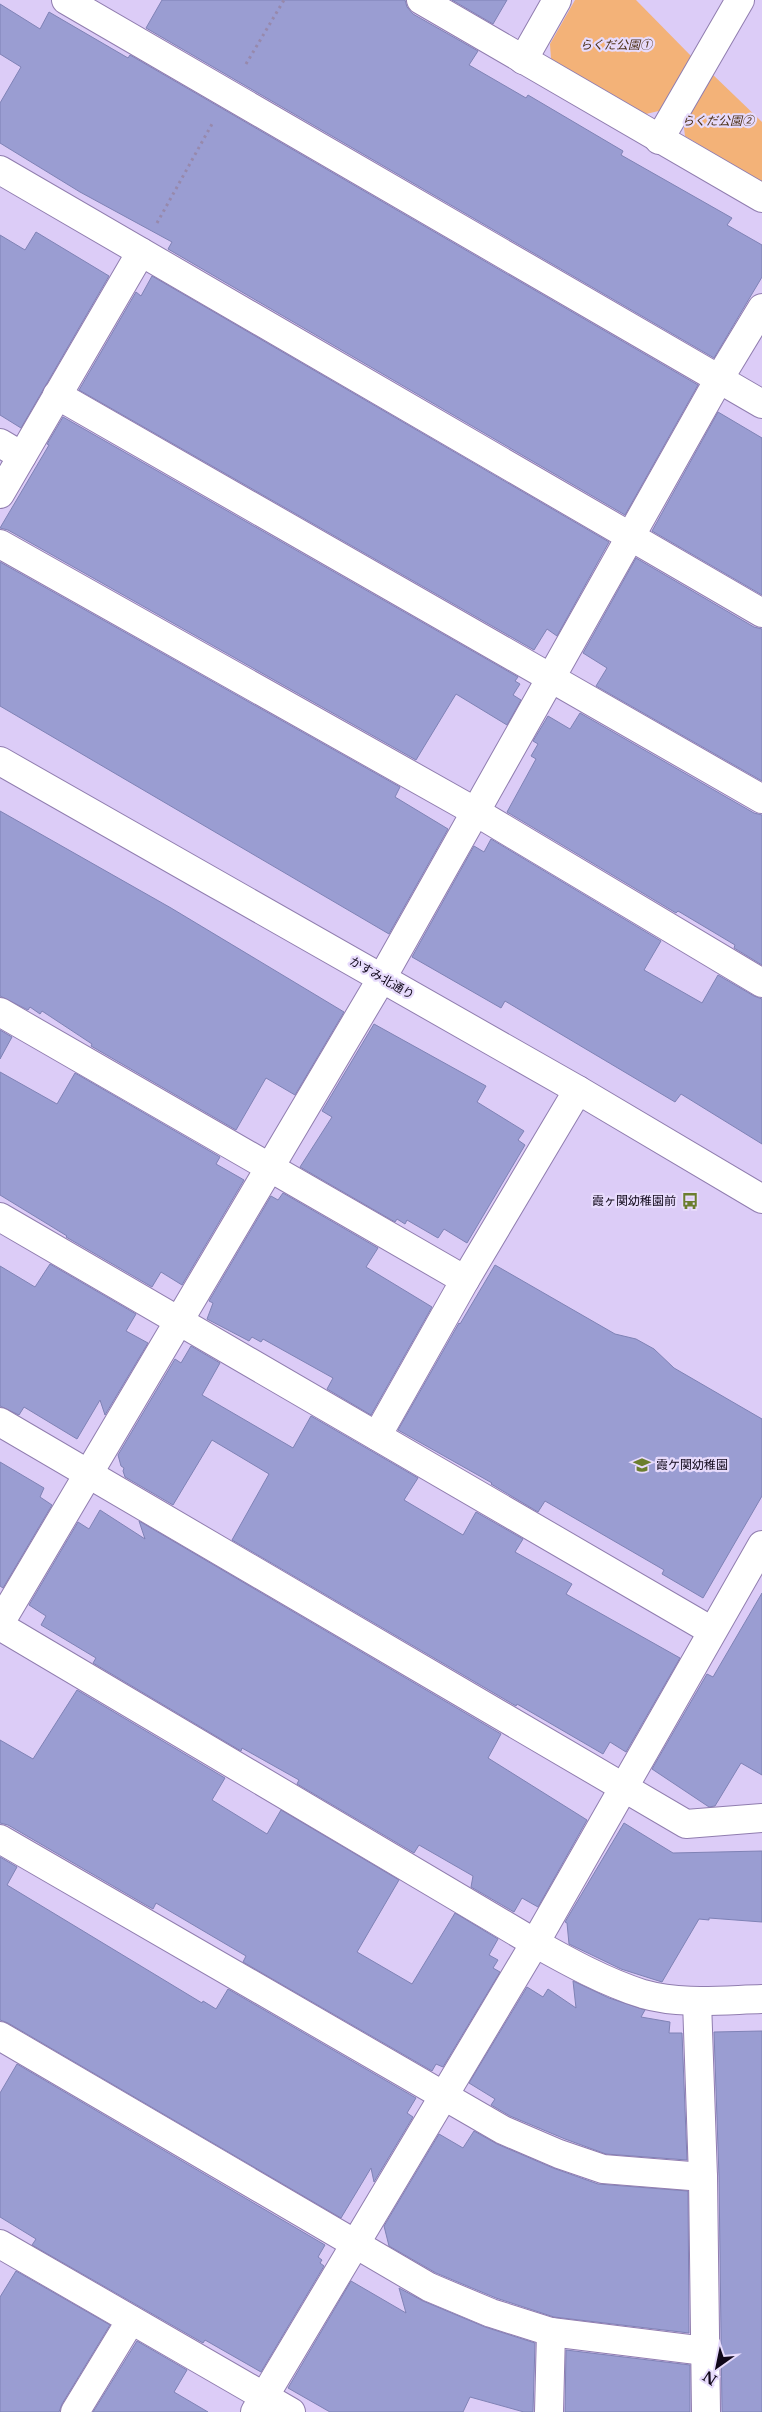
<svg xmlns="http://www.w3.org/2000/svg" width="762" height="2412" font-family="'Libre Baskerville','Noto Sans JP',serif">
	<rect width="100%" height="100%" fill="#dcccf7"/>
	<!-- green -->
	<g fill="#f3b278">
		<polygon points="575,0 636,0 693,58 663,110 646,114 551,59 550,44"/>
		<polygon points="709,71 762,122 762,183 685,136 683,120"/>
	</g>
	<!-- building -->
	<g fill="#9a9dd2" stroke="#7f82b5">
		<polygon points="162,0 405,0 407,7 413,14 478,51 469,65 526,98 528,95 623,151 621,155 732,218 727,225 762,245 762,277 714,358 146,28"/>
		<polygon points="452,0 507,0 493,24"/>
		<polygon points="0,4 40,29 49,12 128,58 130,55 698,385 625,515 168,249 172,242 80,192 0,143 0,103 21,67 0,54"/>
		<polygon points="36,232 109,276 21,428 0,415 0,235 25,250"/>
		<polygon points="152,276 609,542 557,636 547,629 534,650 79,390 136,292 141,296"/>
		<polygon points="718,412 762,438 762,595 652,531"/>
		<polygon points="63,417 518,677 515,681 520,684 513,695 521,700 507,725 456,694 416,760 8,530 0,528 49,445 47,444"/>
		<polygon points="636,558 754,627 762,629 762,781 596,686 607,668 583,653"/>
		<polygon points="0,562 400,787 395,797 448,829 389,934 0,706"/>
		<polygon points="580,713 754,813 762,815 762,965 734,948 735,945 678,911 676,913 507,812 536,759 531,756 538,744 533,741 548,716 570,729"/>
		<polygon points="0,811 171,908 344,1012 295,1095 266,1078 236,1130 91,1046 92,1044 42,1011 40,1014 30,1007 28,1010 0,996"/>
		<polygon points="491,839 661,941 644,970 702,1003 718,975 754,996 762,999 762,1144 681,1094 675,1102 505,1001 501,1008 412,957 474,846 484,852"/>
		<polygon points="374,1024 486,1086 477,1102 524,1131 518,1140 525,1145 467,1243 444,1229 438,1238 407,1220 405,1224 397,1219 395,1222 300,1167 332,1117 322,1111"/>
		<polygon points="0,1030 12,1037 0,1059"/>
		<polygon points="0,1072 57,1104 75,1073 220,1157 216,1164 244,1180 182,1285 161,1272 152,1287 66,1237 67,1236 0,1195"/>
		<polygon points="283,1193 378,1248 366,1267 432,1307 371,1415 327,1389 333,1378 263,1339 261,1342 252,1337 249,1341 207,1319 213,1303 209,1301 271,1196 278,1200"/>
		<polygon points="50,1264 136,1314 126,1331 148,1343 105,1415 100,1400 77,1439 24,1407 19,1415 0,1406 0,1266 35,1287"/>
		<polygon points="495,1265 615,1334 636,1339 654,1349 674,1368 762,1419 762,1496 703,1598 662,1574 664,1570 545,1501 538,1512 491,1484 492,1483 398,1430 459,1323 460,1324"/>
		<polygon points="191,1346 220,1363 202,1395 293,1448 311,1416 418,1478 404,1500 463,1535 476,1512 523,1539 515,1552 572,1584 566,1594 680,1658 626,1752 610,1742 603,1754 517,1704 516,1706 232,1540 269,1474 212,1440 173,1505 125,1477 123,1471 124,1468 121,1466 118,1455 175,1359 181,1363"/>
		<polygon points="0,1462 44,1488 40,1497 52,1505 3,1588 0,1586"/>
		<polygon points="100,1510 145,1539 139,1521 501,1734 488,1758 587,1820 538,1907 522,1898 514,1912 471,1887 473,1876 419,1845 414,1853 297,1784 299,1780 242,1748 241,1751 93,1663 96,1658 41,1625 46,1616 29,1605 78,1522 89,1529"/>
		<polygon points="762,1593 762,1775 741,1763 715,1806 709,1807 652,1769 707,1674 713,1677"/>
		<polygon points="77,1690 225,1778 212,1800 267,1834 281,1810 399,1880 357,1952 412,1984 455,1913 498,1939 489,1955 498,1960 493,1968 500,1972 443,2067 436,2064 432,2071 243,1962 246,1956 156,1903 153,1909 144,1904 8,1825 0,1823 0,1740 33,1759"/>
		<polygon points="624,1823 673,1853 762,1851 762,1922 709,1918 709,1920 699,1919 662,1982 621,1969 569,1944 567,1923 565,1922"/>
		<polygon points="0,1857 17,1867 7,1885 202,2003 203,2001 216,2009 228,1989 416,2098 407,2113 413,2117 374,2182 371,2168 341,2218 8,2023 0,2020"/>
		<polygon points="573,1981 609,1998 645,2010 641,2017 670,2022 669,2033 682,2033 687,2160 606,2154 565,2139 510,2116 491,2105 495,2099 469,2083 527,1987 543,1997 548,1989 576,2008"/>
		<polygon points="762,2031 762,2412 722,2412 719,2177 714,2032"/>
		<polygon points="17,2064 325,2245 318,2257 322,2260 320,2263 324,2266 261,2372 205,2340 203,2343 32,2245 36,2239 0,2217 0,2093"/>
		<polygon points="474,2131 497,2144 553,2168 598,2184 688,2191 689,2333 554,2317 496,2298 436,2273 389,2246 384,2226 439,2134 463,2148"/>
		<polygon points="16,2271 110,2325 62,2404 59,2412 0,2412 0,2297"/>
		<polygon points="351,2281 406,2313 399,2288 423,2301 485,2327 535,2343 533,2412 524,2412 470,2397 463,2412 330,2412 288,2388"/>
		<polygon points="137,2341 187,2370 174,2392 208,2412 93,2412"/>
		<polygon points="566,2350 690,2365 690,2412 565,2412"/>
	</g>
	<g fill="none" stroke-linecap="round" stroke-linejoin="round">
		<!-- minor casing -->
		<g stroke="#907daf" stroke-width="30">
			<g id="minor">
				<polyline points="66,0 762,404"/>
				<polyline points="421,0 762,198"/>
				<polyline points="523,60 557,0"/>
				<polyline points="659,140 740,0"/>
				<polyline points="0,170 762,613"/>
				<polyline points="57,395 762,799"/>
				<polyline points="0,443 22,456"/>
				<polyline points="0,494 141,252"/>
				<polyline points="0,544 476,812 762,983"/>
				<polyline points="0,1012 465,1280"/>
				<polyline points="0,1217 712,1631"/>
				<polyline points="0,1422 686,1824 762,1818"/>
				<polyline points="377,1436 465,1280 578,1090"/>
				<polyline points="0,1623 382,978 719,379 762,308"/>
				<path d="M 0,1626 L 535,1943 C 569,1962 605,1982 643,1994 C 681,2005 723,2000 762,1999"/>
				<polyline points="0,1839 503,2130 559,2154 603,2169 703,2177"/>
				<polyline points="697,2001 703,2177 706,2412"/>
				<polyline points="0,2036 429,2287 491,2313 551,2332 705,2351"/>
				<polyline points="0,2244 291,2412"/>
				<polyline points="75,2412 131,2320"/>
				<polyline points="255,2412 535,1943 762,1545"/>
				<polyline points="549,2412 551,2332"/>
			</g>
		</g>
		<!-- tertiary casing -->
		<g stroke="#907daf" stroke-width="30">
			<polyline id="tertiary" points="0,761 578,1090 762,1199"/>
		</g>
		<!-- path -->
		<g stroke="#9789ac" stroke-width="3" stroke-dasharray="2.5 4" stroke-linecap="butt">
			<polyline points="246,64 284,0"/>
			<polyline points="157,223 212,124"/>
		</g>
		<!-- minor -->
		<use href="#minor" stroke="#fff" stroke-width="28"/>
		<!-- tertiary -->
		<use href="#tertiary" stroke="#fff" stroke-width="28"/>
	</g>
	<!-- icons -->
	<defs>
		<g id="bus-bare" transform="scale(1.35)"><path d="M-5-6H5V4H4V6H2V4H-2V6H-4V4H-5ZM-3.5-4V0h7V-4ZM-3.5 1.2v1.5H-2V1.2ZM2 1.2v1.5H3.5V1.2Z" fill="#6b7e2f" stroke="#e7dbfc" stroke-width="2.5" paint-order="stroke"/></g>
		<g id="school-bare" transform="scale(1.35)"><path d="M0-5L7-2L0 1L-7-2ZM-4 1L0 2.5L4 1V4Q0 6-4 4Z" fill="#6b7e2f" stroke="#e7dbfc" stroke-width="2.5" paint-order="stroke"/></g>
	</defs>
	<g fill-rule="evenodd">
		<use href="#bus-bare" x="690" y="1201"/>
		<use href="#school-bare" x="642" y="1465"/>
	</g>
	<g text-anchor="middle" stroke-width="4.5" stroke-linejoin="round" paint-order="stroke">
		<!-- park labels -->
		<g font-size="12" font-style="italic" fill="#4c3017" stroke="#e7dbfc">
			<text x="616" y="49">らくだ公園①</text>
			<text x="718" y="125">らくだ公園②</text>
		</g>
		<!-- street labels -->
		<g font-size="12" fill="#10081a" stroke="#e7dbfc">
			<text transform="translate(382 978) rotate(30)" y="4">かすみ北通り</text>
		</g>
		<!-- poi labels -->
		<g font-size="12" fill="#10081a" stroke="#e7dbfc" text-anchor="end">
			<text x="676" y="1205">霞ヶ関幼稚園前</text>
			<text x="656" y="1469" text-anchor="start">霞ケ関幼稚園</text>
		</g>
	</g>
	<!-- north arrow -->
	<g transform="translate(717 2367) rotate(213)" stroke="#e7dbfc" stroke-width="4" paint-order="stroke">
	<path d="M0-4L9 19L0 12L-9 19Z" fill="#10081a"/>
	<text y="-8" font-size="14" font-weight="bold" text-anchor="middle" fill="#10081a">N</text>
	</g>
</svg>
